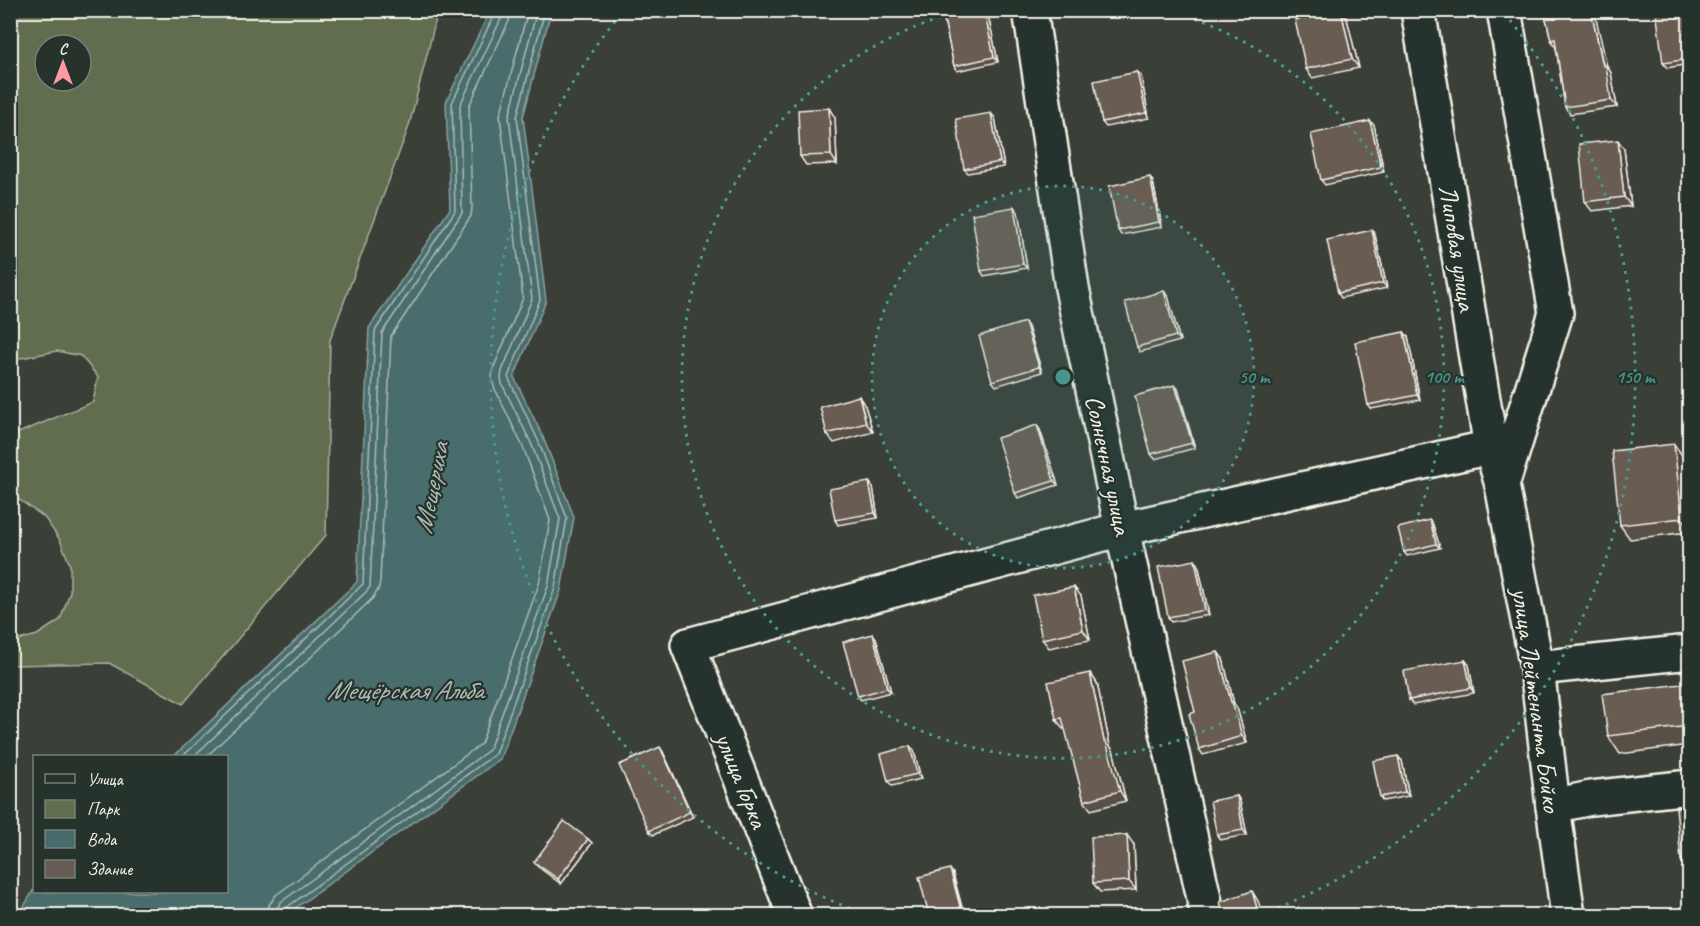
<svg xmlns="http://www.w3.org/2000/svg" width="1700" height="926" font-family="Caveat,sans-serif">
	<rect width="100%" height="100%" fill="#3a3f38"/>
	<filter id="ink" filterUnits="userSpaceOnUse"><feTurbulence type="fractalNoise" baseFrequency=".0167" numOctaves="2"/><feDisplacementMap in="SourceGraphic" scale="12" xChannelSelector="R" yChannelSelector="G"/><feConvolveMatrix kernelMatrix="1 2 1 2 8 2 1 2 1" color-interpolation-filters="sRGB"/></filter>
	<g filter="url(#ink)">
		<!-- green -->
		<path fill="#616e4f" stroke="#aab09c" stroke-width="1.5" fill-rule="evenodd" d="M 11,10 L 438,11 L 409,126 L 330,340 L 326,535 L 183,704 L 109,663 L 11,665 L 11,642 L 37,635 L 60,620 L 70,592 L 70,565 L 60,540 L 44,517 L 11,494 L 11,436 L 93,402 L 98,377 L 81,356 L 57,351 L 11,360 ZM 45,45 L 81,45 L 81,81 L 45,81 Z"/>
		<!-- water -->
		<polygon fill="#486c6c" stroke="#8da19e" stroke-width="1.5" points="490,11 551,11 523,117 546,301 514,377 543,437 574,517 561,590 500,759 286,915 19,915 34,889 34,892 226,892 226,756 174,756 357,582 369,328 450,209 446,102"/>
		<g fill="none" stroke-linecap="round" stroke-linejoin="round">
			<!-- shore -->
			<g stroke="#afbcb6" stroke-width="1.5">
				<polyline points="183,756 363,584 375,331 455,211 452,103 494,15 495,10"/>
				<polyline points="194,756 366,592 370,587 382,333 462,213 460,105 501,19 502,10"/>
				<polyline points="207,756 372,599 378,590 380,582 391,336 471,216 472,208 469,106 509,21 511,10"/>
				<polyline points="267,916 269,905 276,895 481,744 539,584 550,520 523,447 494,387 492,378 493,369 523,298 500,116 528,10"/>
				<polyline points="276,916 277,908 281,902 489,750 548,586 560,519 531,443 502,384 501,378 502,371 532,299 509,117 537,10"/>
				<polyline points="284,916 286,908 495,754 555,588 567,518 538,440 508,377 540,300 517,117 545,10"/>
			</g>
			<!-- minor casing -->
			<g stroke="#f4f1e8" stroke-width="38">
				<g id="minor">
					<polyline points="1030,10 1072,288 1122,529 1208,916"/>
					<polyline points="1418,10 1491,447 1502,485 1537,668 1553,806 1568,916"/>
					<polyline points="1502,485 1556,313 1504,10"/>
					<polyline points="1537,668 1690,652"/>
					<polyline points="1553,806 1591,798 1690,787"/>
					<polyline points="795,916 688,645 1122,529 1491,447"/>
				</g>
			</g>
			<!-- minor -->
			<use href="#minor" stroke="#26332d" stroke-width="33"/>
		</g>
		<!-- wall -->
		<g fill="#594f47" stroke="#f4f1e8" stroke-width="1.5">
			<polygon points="942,10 987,10 998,62 957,71 954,66"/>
			<polygon points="1071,10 1111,10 1075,18"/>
			<polygon points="1544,10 1607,66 1611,73 1617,107 1570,114 1565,107 1556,48 1551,40"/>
			<polygon points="1689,10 1689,64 1667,68 1663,63"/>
			<polygon points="1347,19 1359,68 1312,78 1306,69"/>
			<polygon points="1141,76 1149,118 1106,127 1102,122"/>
			<polygon points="835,118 837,164 806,165 800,156"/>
			<polygon points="995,118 1004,167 968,173 964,169"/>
			<polygon points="1374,125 1384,172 1325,185 1321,180"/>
			<polygon points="1624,149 1631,206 1592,211 1585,202"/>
			<polygon points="1153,182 1162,227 1121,235 1118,230"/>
			<polygon points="1014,207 1018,212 1027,268 984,276 981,271"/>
			<polygon points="1372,230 1375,235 1387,288 1341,298 1338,293"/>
			<polygon points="1168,296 1180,341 1140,352 1137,347"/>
			<polygon points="1028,327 1042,372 996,386 992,381"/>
			<polygon points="1404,332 1408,337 1420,400 1371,409 1368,405"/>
			<polygon points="1178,389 1195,448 1155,459 1151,454"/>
			<polygon points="865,406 873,432 834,443 827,434"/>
			<polygon points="1040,430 1058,485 1018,498 1015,493"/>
			<polygon points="1684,458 1689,509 1689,532 1630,539 1620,525"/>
			<polygon points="869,482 873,487 878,518 838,525 835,520"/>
			<polygon points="1433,525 1440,548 1407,556 1404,552"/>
			<polygon points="1198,564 1209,615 1171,622 1168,617"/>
			<polygon points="1081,596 1090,640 1049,648 1042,639"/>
			<polygon points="873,634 876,638 891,692 861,700 858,696"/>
			<polygon points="1223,659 1234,704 1237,708 1247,743 1203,755 1199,749 1195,712"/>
			<polygon points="1465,660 1469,665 1474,693 1413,705 1409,700"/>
			<polygon points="1090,673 1097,683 1110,746 1113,750 1126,801 1091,810 1084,801 1065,728 1063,729 1056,719"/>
			<polygon points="1689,683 1689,745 1620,754 1608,736"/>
			<polygon points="910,746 914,751 921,779 892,786 888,781"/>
			<polygon points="663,752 693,817 653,835 649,831"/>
			<polygon points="1402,761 1409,796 1383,801 1380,797"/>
			<polygon points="1237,796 1240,801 1247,835 1220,840 1217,835"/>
			<polygon points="1689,806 1689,871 1681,860"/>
			<polygon points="588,839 592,843 561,884 537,866 534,862"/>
			<polygon points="1134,845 1136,890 1100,892 1093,883"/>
			<polygon points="953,874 964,915 929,915"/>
		</g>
		<!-- shaded-wall -->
		<g fill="#48403a" stroke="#f4f1e8" stroke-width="1.5">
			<polygon points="984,10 987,10 998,62 994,57"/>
			<polygon points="1341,10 1347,19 1359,68 1352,59"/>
			<polygon points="1591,10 1594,10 1607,66 1611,73 1617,107 1611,100"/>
			<polygon points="1137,72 1141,76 1149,118 1146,113"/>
			<polygon points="829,108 835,118 837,164 831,155"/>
			<polygon points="991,113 995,118 1004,167 1000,162"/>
			<polygon points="1370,121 1374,125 1384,172 1381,167"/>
			<polygon points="1618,140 1624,149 1631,206 1624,197"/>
			<polygon points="1150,177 1153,182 1162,227 1159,222"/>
			<polygon points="1014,207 1018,212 1027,268 1023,264"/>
			<polygon points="1372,230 1375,235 1387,288 1383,283"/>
			<polygon points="1164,291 1168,296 1180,341 1176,336"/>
			<polygon points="1025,322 1028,327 1042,372 1039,367"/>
			<polygon points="1404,332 1408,337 1420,400 1417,395"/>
			<polygon points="1175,385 1178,389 1195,448 1192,443"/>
			<polygon points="859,396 865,406 873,432 866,423"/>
			<polygon points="1037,425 1040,430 1058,485 1054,481"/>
			<polygon points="1674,444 1684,458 1689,509 1689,528 1682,518"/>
			<polygon points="869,482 873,487 878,518 875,513"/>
			<polygon points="1430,520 1433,525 1440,548 1436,544"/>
			<polygon points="1195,560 1198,564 1209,615 1205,610"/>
			<polygon points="1074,587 1081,596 1090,640 1083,630"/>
			<polygon points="873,634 876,638 891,692 887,688"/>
			<polygon points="1218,652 1223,659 1234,704 1237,708 1247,743 1242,736 1231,702"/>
			<polygon points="1465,660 1469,665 1474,693 1471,688"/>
			<polygon points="1090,673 1097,683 1110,746 1113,750 1126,801 1120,791 1104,741"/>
			<polygon points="910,746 914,751 921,779 917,774"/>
			<polygon points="660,747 663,752 693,817 690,812"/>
			<polygon points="1398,756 1402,761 1409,796 1405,792"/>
			<polygon points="1237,796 1240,801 1247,835 1243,830"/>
			<polygon points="1127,835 1134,845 1136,890 1129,881"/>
			<polygon points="588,839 592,843 561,884 558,879"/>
			<polygon points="950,869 953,874 964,915 961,910"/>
			<polygon points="1252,891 1258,901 1263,915 1259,915"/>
		</g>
		<!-- building -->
		<g fill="#675c53" stroke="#f4f1e8" stroke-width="1.5">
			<polygon points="942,10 984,10 994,57 954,66"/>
			<polygon points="1071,10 1085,10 1072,13"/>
			<polygon points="1336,10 1341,10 1352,59 1306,69 1295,20"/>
			<polygon points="1544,10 1591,10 1603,66 1606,65 1611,100 1565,107 1555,39 1551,40"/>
			<polygon points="1656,10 1689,10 1689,59 1663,63"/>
			<polygon points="1137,72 1146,113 1102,122 1094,81"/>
			<polygon points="829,108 831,155 800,156 798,110"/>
			<polygon points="991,113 1000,162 964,169 956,119"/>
			<polygon points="1370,121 1381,167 1321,180 1311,134"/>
			<polygon points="1618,140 1624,197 1585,202 1579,144"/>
			<polygon points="1150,177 1159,222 1118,230 1109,186"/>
			<polygon points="1014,207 1023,264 981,271 972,214"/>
			<polygon points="1372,230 1383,283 1338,293 1327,240"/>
			<polygon points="1164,291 1176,336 1137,347 1125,302"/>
			<polygon points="1025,322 1039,367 992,381 979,336"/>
			<polygon points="1404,332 1417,395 1368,405 1355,342"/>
			<polygon points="1175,385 1192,443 1151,454 1135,396"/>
			<polygon points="859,396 866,423 827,434 820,407"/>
			<polygon points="1037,425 1054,481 1015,493 997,438"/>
			<polygon points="1674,444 1682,518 1620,525 1612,451"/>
			<polygon points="869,482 875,513 835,520 829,489"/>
			<polygon points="1430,520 1436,544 1404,552 1398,528"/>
			<polygon points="1195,560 1205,610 1168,617 1158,567"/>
			<polygon points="1074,587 1083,630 1042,639 1033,595"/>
			<polygon points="873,634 887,688 858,696 843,642"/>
			<polygon points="1218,652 1231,702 1232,702 1242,736 1199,749 1189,714 1195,712 1182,661"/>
			<polygon points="1465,660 1471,688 1409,700 1404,671"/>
			<polygon points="1090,673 1104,741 1106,741 1120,791 1084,801 1062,718 1056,719 1048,682"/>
			<polygon points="1689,683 1689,726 1608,736 1602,694"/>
			<polygon points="910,746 917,774 888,781 881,754"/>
			<polygon points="660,747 690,812 649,831 619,765"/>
			<polygon points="1398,756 1405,792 1380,797 1373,761"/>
			<polygon points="1237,796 1243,830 1217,835 1210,801"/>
			<polygon points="1689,806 1689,859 1681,860 1676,808"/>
			<polygon points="564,821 588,839 558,879 534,862"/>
			<polygon points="1127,835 1129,881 1093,883 1091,837"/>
			<polygon points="950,869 961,910 941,915 929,915 919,877"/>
			<polygon points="1252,891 1259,915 1224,915 1220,902"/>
		</g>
	</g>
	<!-- distance rings -->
	<circle cx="1063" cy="377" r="191" fill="#48958c" fill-opacity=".12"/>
	<g fill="none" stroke="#48958c" stroke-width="3" stroke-dasharray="3 6">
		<circle cx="1063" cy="377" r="191"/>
		<path d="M1168 11A381 381 0 1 1 958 11"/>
		<path d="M867 915A572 572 0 0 1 622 13M1504 13A572 572 0 0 1 1259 915"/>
	</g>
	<g text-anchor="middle" stroke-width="4.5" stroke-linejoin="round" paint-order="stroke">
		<!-- street labels -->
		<g font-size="26" fill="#f4f1e8" stroke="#26332d">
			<text transform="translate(1458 248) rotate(81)" y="9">Липовая улица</text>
			<text transform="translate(1109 465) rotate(78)" y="9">Солнечная улица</text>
			<text transform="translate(1537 700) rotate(82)" y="9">улица Лейтенанта Бойко</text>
			<text transform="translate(742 780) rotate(68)" y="9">улица Горка</text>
		</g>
		<!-- water labels -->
		<g font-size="27" font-style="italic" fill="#afbcb6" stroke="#26332d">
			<text transform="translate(431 488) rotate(-79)" y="9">Мещериха</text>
			<text x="405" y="699">Мещёрская Альба</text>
		</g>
	</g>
	<circle cx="1063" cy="377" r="9" fill="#48958c" stroke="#26332d" stroke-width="3"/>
	<g font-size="18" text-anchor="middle" font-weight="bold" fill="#48958c" stroke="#26332d" stroke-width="4.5" stroke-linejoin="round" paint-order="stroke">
		<text x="1254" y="383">50 m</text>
		<text x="1444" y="383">100 m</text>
		<text x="1635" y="383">150 m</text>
	</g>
	<!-- margin -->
	<rect width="1700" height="926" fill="none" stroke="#26332d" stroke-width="36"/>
	<rect x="18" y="18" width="1664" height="890" fill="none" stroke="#f4f1e8" stroke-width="2" filter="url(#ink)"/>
	<!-- legend -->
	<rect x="33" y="755" width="195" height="138" fill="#26332d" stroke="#787f78" stroke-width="1.5"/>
	<rect x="45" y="774" width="30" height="9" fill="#26332d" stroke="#787f78" stroke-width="1.5"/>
	<text x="87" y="785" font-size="18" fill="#f4f1e8">Улица</text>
	<rect x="45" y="800" width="30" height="18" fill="#616e4f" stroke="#787f78" stroke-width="1.5"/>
	<text x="87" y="815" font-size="18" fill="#f4f1e8">Парк</text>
	<rect x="45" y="830" width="30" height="18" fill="#486c6c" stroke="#787f78" stroke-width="1.5"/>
	<text x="87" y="845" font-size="18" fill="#f4f1e8">Вода</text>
	<rect x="45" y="860" width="30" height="18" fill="#675c53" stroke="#787f78" stroke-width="1.5"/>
	<text x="87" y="875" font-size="18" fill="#f4f1e8">Здание</text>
	<!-- north arrow -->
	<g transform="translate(63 63)"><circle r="28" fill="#26332d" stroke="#787f78" stroke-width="1.5"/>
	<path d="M0-4.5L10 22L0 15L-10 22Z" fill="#ff9aa2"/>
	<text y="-9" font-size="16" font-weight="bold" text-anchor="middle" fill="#f4f1e8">С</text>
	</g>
</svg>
